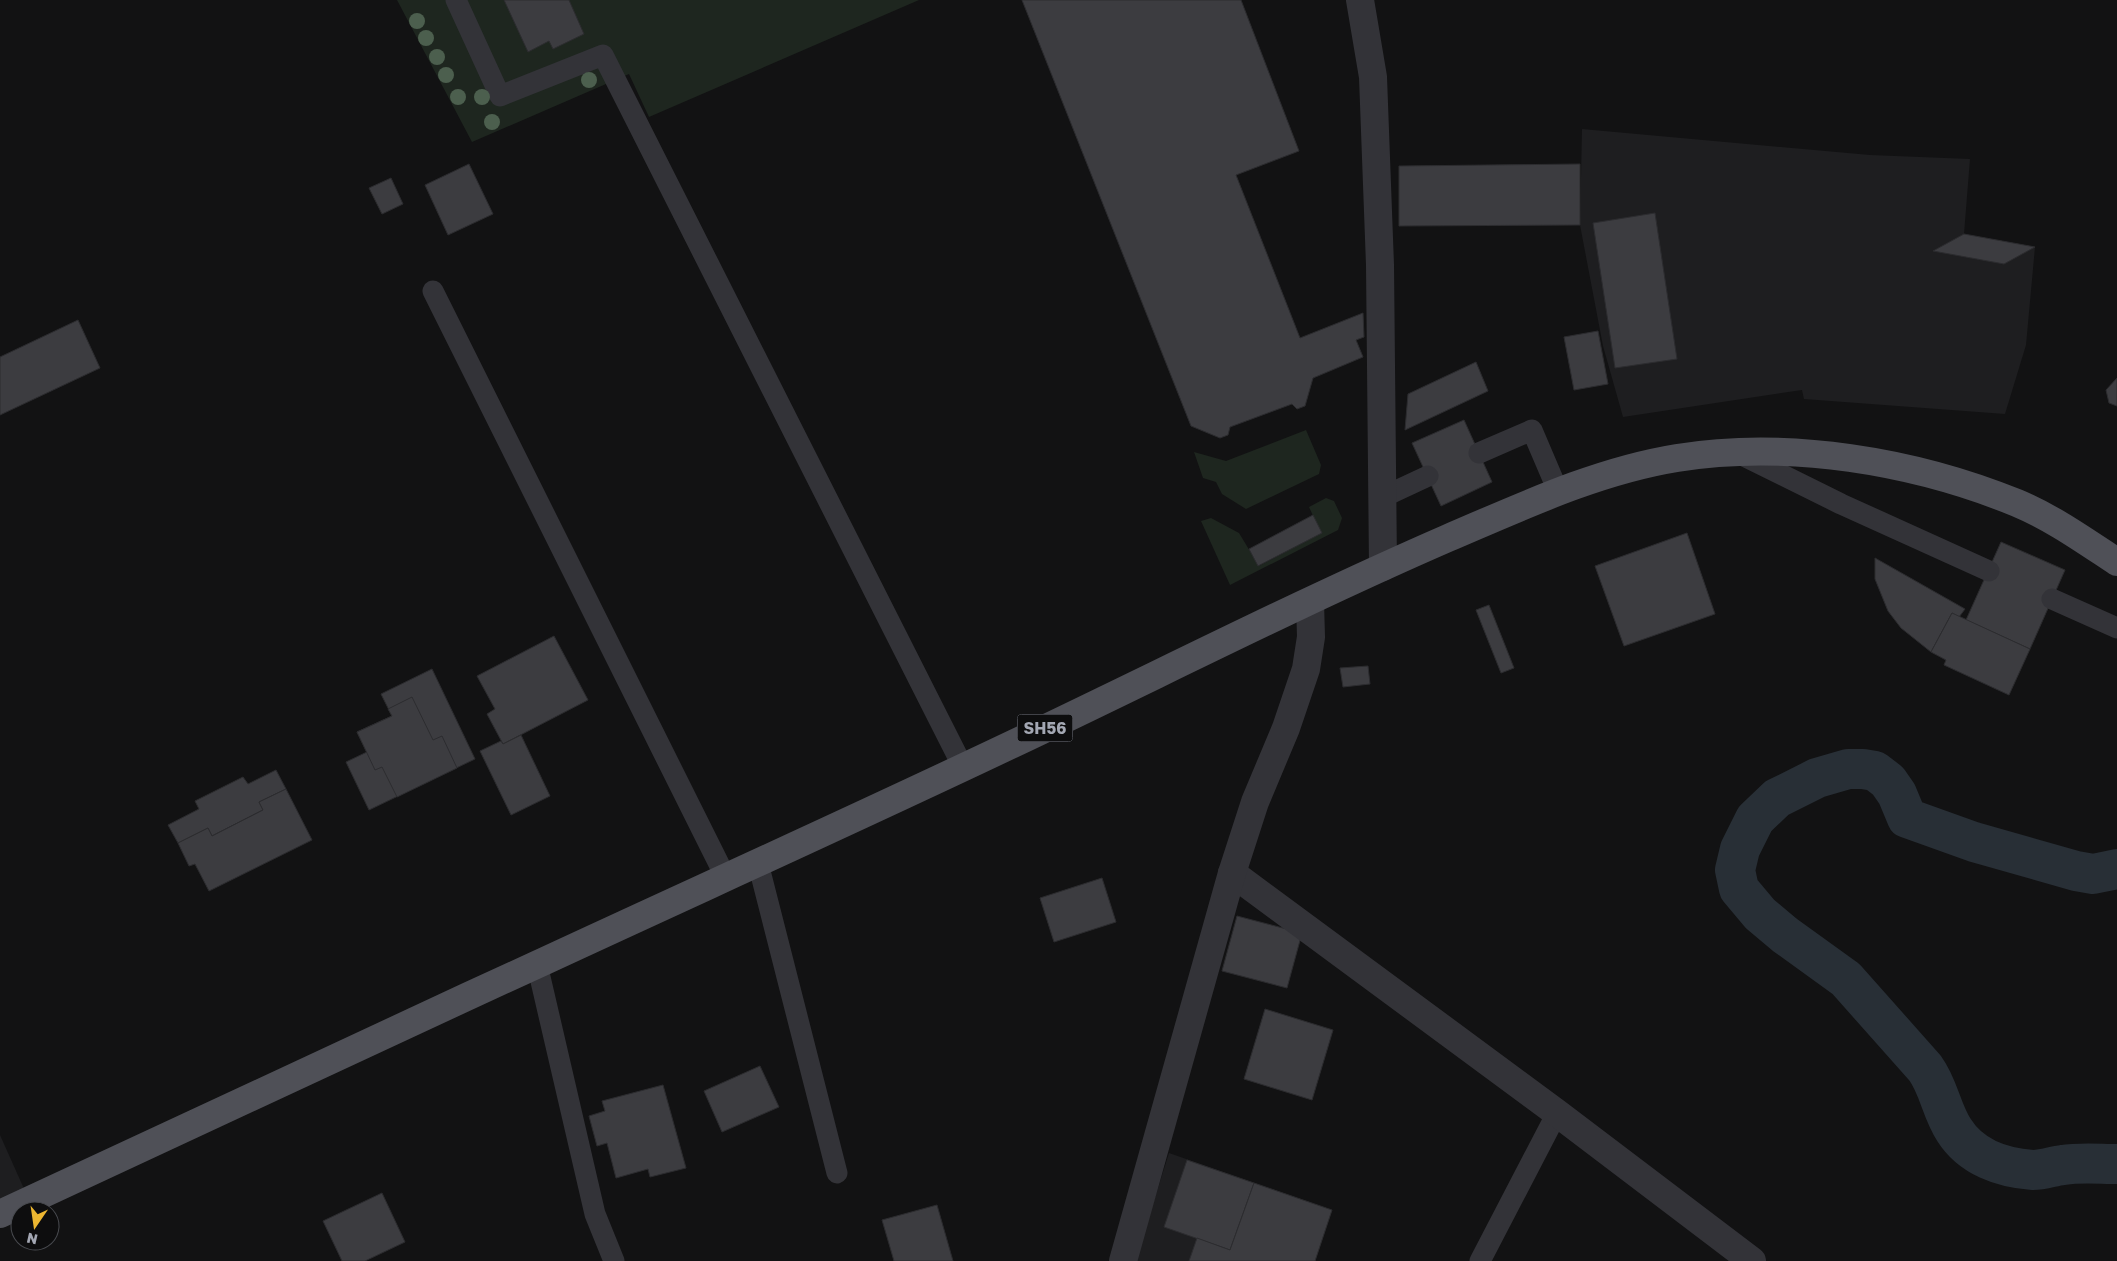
<svg xmlns="http://www.w3.org/2000/svg" width="2117" height="1261" font-family="'Golos Text',sans-serif">
	<rect width="100%" height="100%" fill="#121213"/>
	<!-- built -->
	<g fill="#1e1e20">
		<polygon points="1582,129 1870,155 1970,159 1964,234 2035,247 2026,345 2005,414 1804,399 1802,390 1623,417 1603,346 1580,225"/>
		<polygon points="0,1135 29,1200 0,1213"/>
		<polygon points="1169,1153 1332,1210 1315,1261 1135,1261"/>
	</g>
	<!-- green -->
	<g fill="#1e261f">
		<polygon points="397,0 919,0 649,117 629,74 472,142"/>
		<polygon points="1306,430 1321,465 1319,474 1246,509 1222,494 1216,482 1203,478 1194,452 1226,461"/>
		<polygon points="1326,498 1334,501 1342,518 1338,530 1230,585 1201,521 1211,518 1239,533 1259,566 1321,533 1309,507"/>
	</g>
	<g fill="none" stroke-linecap="round" stroke-linejoin="round">
		<!-- canal -->
		<path stroke="#282f36" stroke-width="40" d="M 2117,869 L 2093,874 L 2076,871 L 1974,842 L 1907,818 L 1897,794 L 1888,781 L 1875,771 L 1863,769 L 1848,769 L 1817,778 L 1777,798 L 1755,819 L 1740,849 L 1735,870 L 1739,889 L 1760,914 L 1785,935 L 1846,979 L 1925,1068 C 1939,1087 1941,1110 1954,1130 C 1971,1157 2002,1168 2033,1170 C 2044,1170 2053,1166 2063,1165 C 2080,1162 2100,1164 2117,1164"/>
	</g>
	<!-- building -->
	<g fill="#3c3c40" stroke="#2c2c2f">
		<polygon points="504,0 569,0 584,34 553,49 549,41 528,52"/>
		<polygon points="1022,0 1241,0 1299,151 1236,175 1300,338 1363,313 1364,337 1356,340 1363,357 1313,378 1305,406 1297,409 1292,404 1230,427 1228,435 1220,438 1191,426"/>
		<polygon points="469,164 493,214 448,235 425,185"/>
		<polygon points="1580,164 1580,225 1399,226 1399,166"/>
		<polygon points="391,178 403,204 382,214 369,188"/>
		<polygon points="1655,213 1677,359 1615,368 1593,223"/>
		<polygon points="1964,234 2035,247 2004,264 1933,251"/>
		<polygon points="78,320 100,368 0,415 0,357"/>
		<polygon points="1598,331 1608,384 1574,390 1564,337"/>
		<polygon points="1476,362 1488,391 1405,430 1408,394"/>
		<polygon points="2117,378 2117,406 2109,403 2106,390"/>
		<polygon points="1464,420 1492,482 1441,506 1412,443"/>
		<polygon points="1313,515 1322,533 1258,566 1249,549"/>
		<polygon points="1687,533 1715,614 1624,646 1595,566"/>
		<polygon points="2001,542 2065,570 2030,649 1966,620"/>
		<polygon points="1875,558 1965,609 1959,617 1952,613 1931,652 1901,628 1888,611 1875,579"/>
		<polygon points="1489,605 1514,668 1501,673 1476,610"/>
		<polygon points="1952,613 2030,649 2009,695 1944,665 1946,660 1931,652"/>
		<polygon points="554,636 588,700 503,744 487,714 495,709 477,676"/>
		<polygon points="1368,666 1370,684 1343,687 1340,668"/>
		<polygon points="432,669 475,759 369,810 346,762 367,752 357,732 392,716 381,694"/>
		<polygon points="412,697 433,740 442,736 457,768 397,797 382,767 375,770 357,732 392,716 388,709"/>
		<polygon points="521,735 550,796 511,815 480,751 501,741 503,744"/>
		<polygon points="276,770 286,789 259,802 263,810 212,836 208,828 178,843 168,825 199,809 195,801 243,777 248,784"/>
		<polygon points="286,789 312,840 209,891 195,864 189,866 178,843 208,828 212,836 263,810 259,802"/>
		<polygon points="1102,878 1116,922 1054,942 1040,898"/>
		<polygon points="1237,916 1302,933 1287,988 1222,971"/>
		<polygon points="1265,1009 1333,1030 1312,1100 1244,1079"/>
		<polygon points="760,1066 779,1107 722,1132 704,1091"/>
		<polygon points="663,1085 686,1168 650,1177 648,1169 616,1178 607,1143 597,1146 589,1116 605,1111 602,1101"/>
		<polygon points="1187,1160 1254,1183 1230,1250 1164,1227"/>
		<polygon points="1254,1183 1332,1210 1315,1261 1189,1261 1197,1238 1230,1250"/>
		<polygon points="382,1193 405,1242 365,1261 342,1261 323,1221"/>
		<polygon points="937,1205 953,1261 894,1261 882,1220"/>
	</g>
	<g fill="none" stroke-linecap="round" stroke-linejoin="round">
		<!-- service -->
		<g stroke="#333338" stroke-width="21">
			<polyline points="456,0 500,96 603,55 963,767"/>
			<polyline points="433,291 726,878"/>
			<polyline points="1479,453 1532,430 1558,491"/>
			<polyline points="1740,454 1841,504 1989,571"/>
			<polyline points="1383,497 1428,476"/>
			<polyline points="2052,599 2117,628"/>
			<polyline points="758,863 837,1173"/>
			<polyline points="537,964 595,1214 614,1261"/>
			<polyline points="1480,1261 1557,1113"/>
		</g>
		<!-- minor -->
		<g stroke="#333338" stroke-width="28">
			<polyline points="1360,0 1373,77 1380,265 1383,567"/>
			<polyline points="1232,873 1557,1113 1752,1261"/>
			<polyline points="1123,1261 1232,873 1255,802 1286,728 1306,669 1311,637 1310,602"/>
		</g>
		<!-- primary -->
		<path stroke="#4f5057" stroke-width="28" d="M 0,1214 C 179,1131 357,1047 536,965 C 704,887 873,811 1040,731 C 1176,666 1310,598 1448,538 C 1523,506 1597,471 1677,458 C 1788,440 1914,461 2017,503 C 2053,518 2085,541 2117,562"/>
	</g>
	<!-- trees -->
	<g fill="#4c5f4e">
		<circle cx="417" cy="21" r="8"/>
		<circle cx="426" cy="38" r="8"/>
		<circle cx="437" cy="57" r="8"/>
		<circle cx="446" cy="75" r="8"/>
		<circle cx="589" cy="80" r="8"/>
		<circle cx="458" cy="97" r="8"/>
		<circle cx="482" cy="97" r="8"/>
		<circle cx="492" cy="122" r="8"/>
	</g>
	<g text-anchor="middle" stroke-width="4" stroke-linejoin="round" paint-order="stroke">
		<!-- shield labels -->
		<rect fill="#0d0d0e" stroke="#767982" stroke-width="1" x="1017.5" y="714.5" width="55" height="27" rx="4"/>
		<g font-size="16" font-weight="bold" fill="#a3a7b3">
			<text x="1045" y="734">SH56</text>
		</g>
	</g>
	<!-- north arrow -->
	<g transform="translate(35 1226) rotate(193)"><circle r="24" fill="#0d0d0e" stroke="#494b50"/>
	<path d="M0-4L9 19L0 12L-9 19Z" fill="#ecb631"/>
	<text y="-8" font-size="14" font-weight="bold" text-anchor="middle" fill="#a3a7b3">N</text>
	</g>
</svg>
